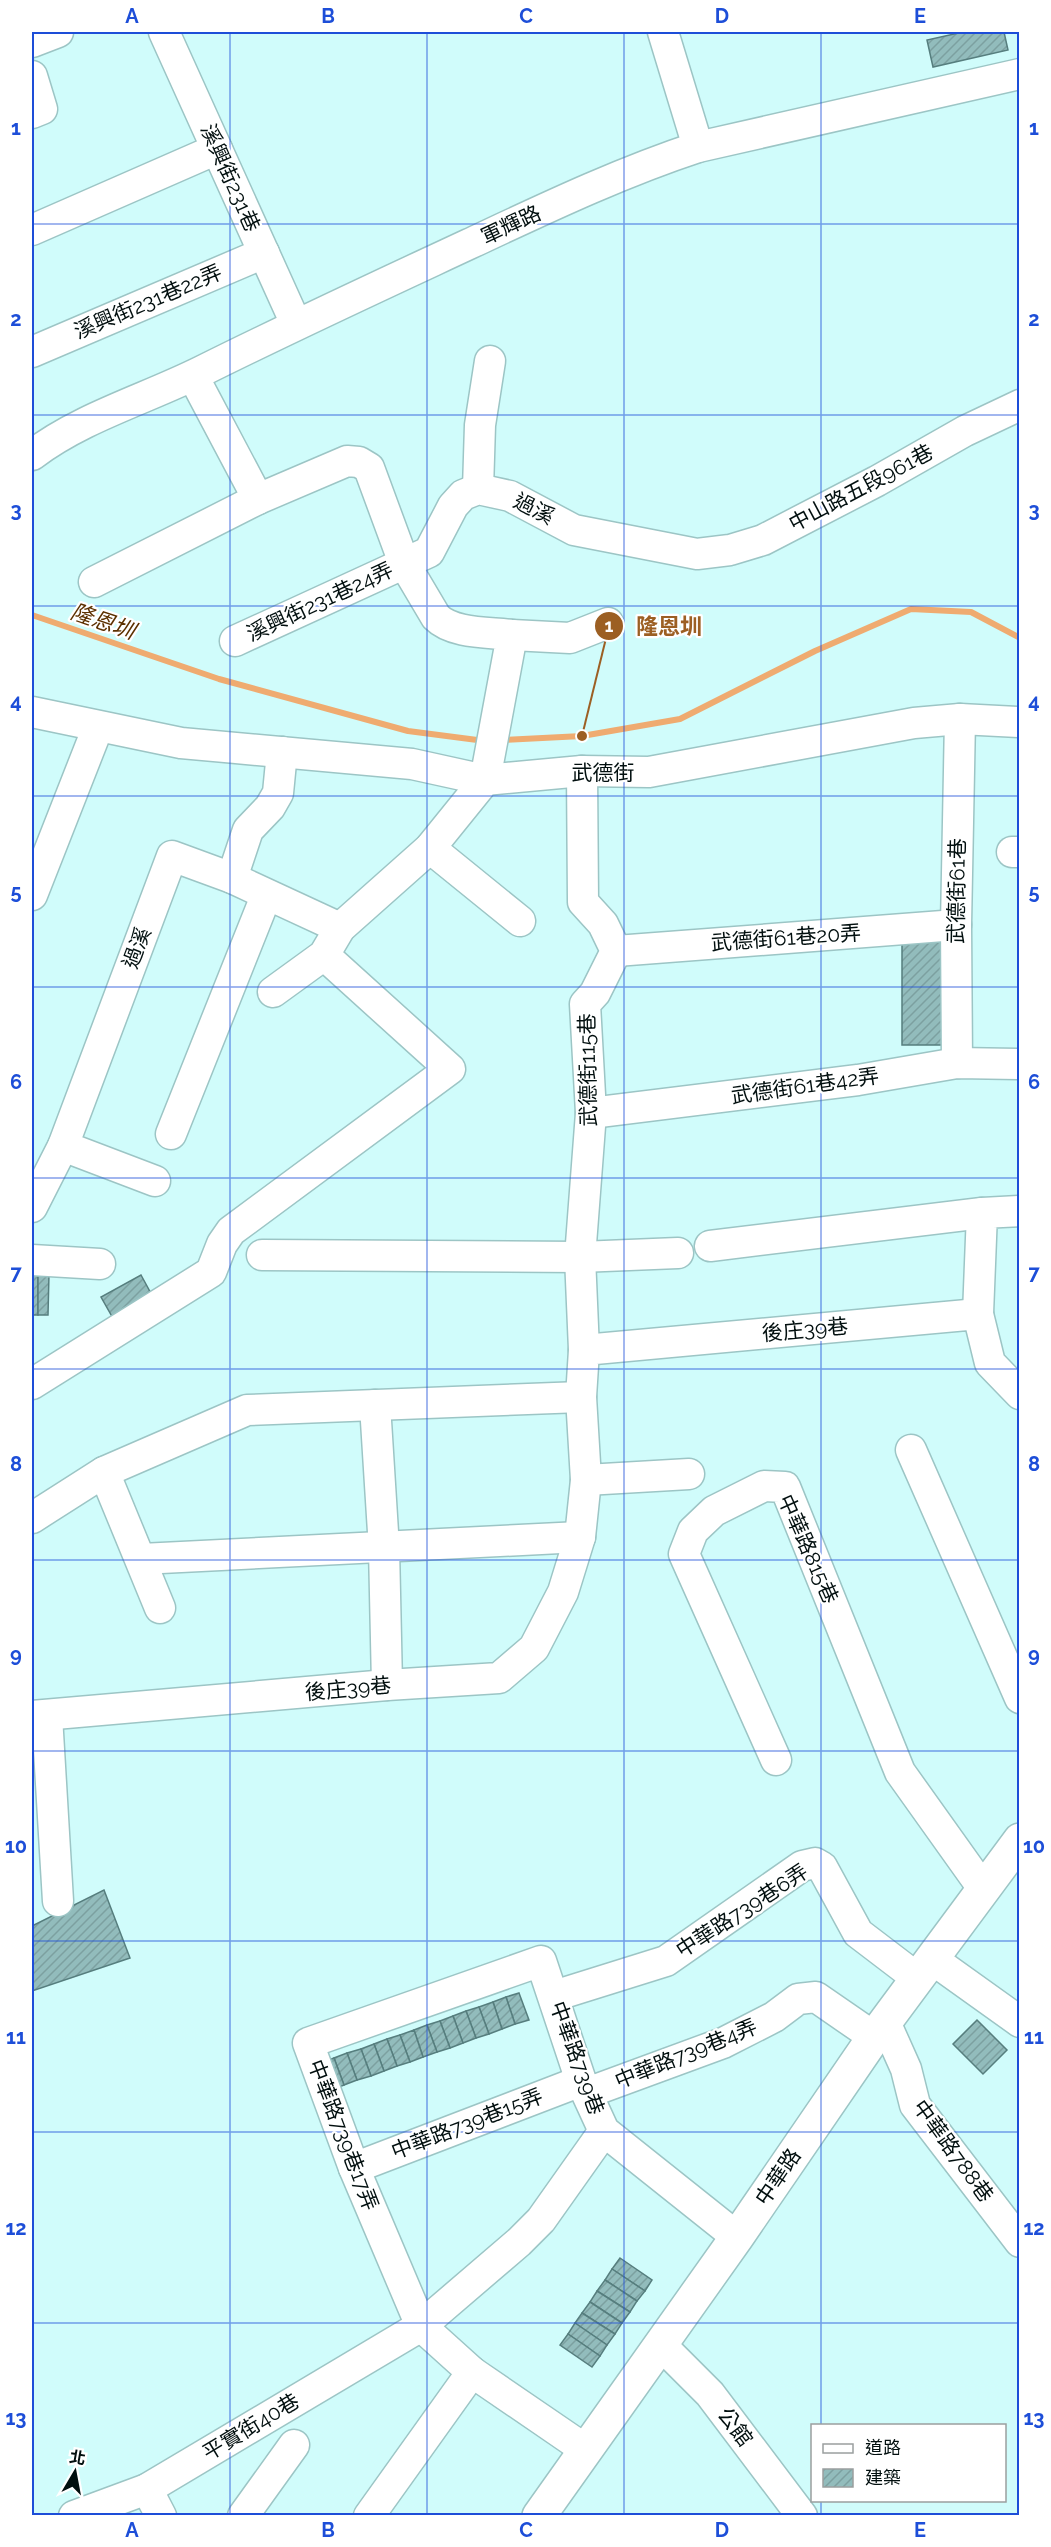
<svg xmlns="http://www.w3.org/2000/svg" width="1051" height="2547" font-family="Raleway,'Noto Sans TC',sans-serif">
	<defs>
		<pattern id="building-hatch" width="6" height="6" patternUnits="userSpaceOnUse" patternTransform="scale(1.5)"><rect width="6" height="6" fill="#92bcbc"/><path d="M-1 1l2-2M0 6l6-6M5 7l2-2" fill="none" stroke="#7ca0a0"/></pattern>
	</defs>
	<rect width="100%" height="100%" fill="#d0fcfb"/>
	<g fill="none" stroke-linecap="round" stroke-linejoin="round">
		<!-- stream -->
		<g stroke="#efab70" stroke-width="6">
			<polyline points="32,615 219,679 408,731 485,741"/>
			<polyline points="501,740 582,736 680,719 815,651 911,609 971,612 1020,638"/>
		</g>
	</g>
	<!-- building -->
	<g fill="url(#building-hatch)" stroke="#567e7e" stroke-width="1.5">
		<polygon points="963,32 1004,32 1008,50 933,67 927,40"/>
		<polygon points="902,933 947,933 948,1045 902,1045"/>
		<rect x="32" y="1274" width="6" height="41"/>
		<polygon points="38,1274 49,1274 48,1315 38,1315"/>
		<polygon points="141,1275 154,1299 114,1320 101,1297"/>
		<polygon points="104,1890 130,1958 32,1991 32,1926"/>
		<polygon points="519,1993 529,2020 515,2024 506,1997"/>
		<polygon points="506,1997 515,2024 502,2029 493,2002"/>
		<polygon points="493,2002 502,2029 489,2034 479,2007"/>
		<polygon points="479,2007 489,2034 476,2038 466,2011"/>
		<polygon points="466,2011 476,2038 463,2043 453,2016"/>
		<polygon points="453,2016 463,2043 450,2048 440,2021"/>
		<polygon points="977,2020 1007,2050 983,2074 953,2044"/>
		<polygon points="440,2021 450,2048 437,2052 427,2025"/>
		<polygon points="427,2025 437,2052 423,2057 414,2030"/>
		<polygon points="414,2030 423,2057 410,2062 400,2035"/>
		<polygon points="400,2035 410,2062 397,2066 387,2039"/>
		<polygon points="387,2039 397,2066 384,2071 374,2044"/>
		<polygon points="374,2044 384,2071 371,2076 361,2049"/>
		<polygon points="361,2049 371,2076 357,2080 347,2053"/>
		<polygon points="347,2053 357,2080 344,2085 334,2058"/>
		<polygon points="334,2058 344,2085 331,2090 321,2063"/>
		<polygon points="620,2258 652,2280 645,2291 612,2269"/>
		<polygon points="612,2269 645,2291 637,2301 605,2280"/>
		<polygon points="605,2280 637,2301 630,2312 597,2291"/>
		<polygon points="597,2291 630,2312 622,2323 590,2302"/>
		<polygon points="590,2302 622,2323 615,2334 582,2313"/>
		<polygon points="582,2313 615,2334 607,2345 575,2323"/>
		<polygon points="575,2323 607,2345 600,2356 568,2334"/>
		<polygon points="568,2334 600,2356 592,2367 560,2345"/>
	</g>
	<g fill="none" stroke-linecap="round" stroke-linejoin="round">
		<!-- minor casing -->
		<g stroke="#9cc5c5" stroke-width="33">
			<g id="minor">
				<polyline points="164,32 296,324"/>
				<polyline points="663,32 698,147"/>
				<polyline points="32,42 58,32"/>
				<polyline points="32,76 42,109 32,113"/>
				<polyline points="32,230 217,149"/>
				<polyline points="32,352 264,253"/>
				<path d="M 32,455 C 82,417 146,399 202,371 C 290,327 379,286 469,244 C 544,209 619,173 698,147 L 1020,74"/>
				<polyline points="478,489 480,425 490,361"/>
				<polyline points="94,582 258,499"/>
				<polyline points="512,635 570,638 608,623"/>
				<polyline points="235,641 429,552 453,506 463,495 478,489 510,496 574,530 697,554 730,550 763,540 877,481 965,431 1020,405"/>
				<path d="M 32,712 L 181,743 L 412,764 L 485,780 L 512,635 C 489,632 453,634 436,617 L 404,563 L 369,468 L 359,462 L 347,461 L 258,499 L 193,376"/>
				<polyline points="582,771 583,902 603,924 616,951 595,993 585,1004 591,1113 580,1257 584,1350"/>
				<polyline points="430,848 520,921"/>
				<polyline points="1012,852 1020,852"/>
				<polyline points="232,878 248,830 270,807 278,793 282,752"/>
				<polyline points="32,895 98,727"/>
				<polyline points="616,951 956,925"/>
				<polyline points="273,992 324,955 340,928 430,848 485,780 582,771 649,772 914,723 960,719 1020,722"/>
				<polyline points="957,1063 956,925 960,719"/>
				<polyline points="591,1113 858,1080 957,1063 1020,1064"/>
				<polyline points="171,1134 266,896"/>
				<polyline points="63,1146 155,1181"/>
				<polyline points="32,1207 63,1146 172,856 232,878 340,928"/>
				<polyline points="710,1246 982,1213"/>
				<polyline points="262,1255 580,1257 678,1253"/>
				<polyline points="32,1260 100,1264"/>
				<polyline points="978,1314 982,1213 1020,1211"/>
				<polyline points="32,1384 211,1272 222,1244 231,1231 450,1069 324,955"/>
				<polyline points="375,1405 384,1548 387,1685"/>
				<polyline points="911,1450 1020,1698"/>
				<polyline points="104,1472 160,1608"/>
				<polyline points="689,1474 586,1480 581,1397 584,1350 978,1314 990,1363 1020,1394"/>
				<polyline points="32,1518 104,1472 247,1410 581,1397"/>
				<polyline points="141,1559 580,1537"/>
				<polyline points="32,1716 387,1685 499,1678 534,1648 563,1592 580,1537 586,1480"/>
				<polyline points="47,1716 58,1901"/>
				<polyline points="776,1760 684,1554 693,1531 714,1511 764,1486 785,1487 900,1772 982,1887"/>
				<polyline points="932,1959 1020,2022"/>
				<polyline points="554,1996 666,1961 802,1866 815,1863 822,1867 858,1933 917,1978"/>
				<polyline points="885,2022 906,2069 915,2105 1020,2242"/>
				<polyline points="587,2093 723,2043 774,2017 798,1999 816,1997 874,2037"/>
				<polyline points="354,2168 581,2081"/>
				<polyline points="660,2344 710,2394 802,2516"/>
				<polyline points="586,2450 472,2372 421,2326 354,2168 308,2043 541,1961 581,2081 604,2131 737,2237"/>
				<polyline points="147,2489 161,2516"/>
				<polyline points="74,2516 147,2489 421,2326 519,2242 541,2220 604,2131"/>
				<polyline points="243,2516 294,2445"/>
				<polyline points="369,2516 472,2372"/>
			</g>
		</g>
		<!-- major casing -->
		<g stroke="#9cc5c5" stroke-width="36">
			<polyline id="major" points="539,2516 737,2237 874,2037 1020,1840"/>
		</g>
		<!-- minor -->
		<use href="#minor" stroke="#fff" stroke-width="30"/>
		<!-- major -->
		<use href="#major" stroke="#fff" stroke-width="33"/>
	</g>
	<!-- grid -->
	<path fill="none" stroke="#1d4ed8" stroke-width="1.5" stroke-opacity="0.55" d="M 230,32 L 230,2516M 427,32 L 427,2516M 624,32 L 624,2516M 821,32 L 821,2426M 32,224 L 1020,224M 32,415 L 1020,415M 32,606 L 1020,606M 32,796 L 1020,796M 32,987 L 1020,987M 32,1178 L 1020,1178M 32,1369 L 1020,1369M 32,1560 L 1020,1560M 32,1751 L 1020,1751M 32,1941 L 1020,1941M 32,2132 L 1020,2132M 32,2323 L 1020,2323M 821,2500 L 821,2516"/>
	<g text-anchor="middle" stroke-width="4.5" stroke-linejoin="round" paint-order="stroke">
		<!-- street labels -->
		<g font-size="21" fill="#020f0f" stroke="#fff">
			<text transform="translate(230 178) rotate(66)" y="7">溪興街231巷</text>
			<text transform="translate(511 225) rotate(-25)" y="7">軍輝路</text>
			<text transform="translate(148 302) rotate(-23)" y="7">溪興街231巷22弄</text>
			<text transform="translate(861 488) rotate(-28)" y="7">中山路五段961巷</text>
			<text transform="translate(534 509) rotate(27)" y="7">過溪</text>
			<text transform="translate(320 602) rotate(-25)" y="7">溪興街231巷24弄</text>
			<text x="603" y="780">武德街</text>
			<text transform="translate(957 891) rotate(-89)" y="7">武德街61巷</text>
			<text transform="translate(786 938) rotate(-4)" y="7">武德街61巷20弄</text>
			<text transform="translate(137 948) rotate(-69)" y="7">過溪</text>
			<text transform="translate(588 1070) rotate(-91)" y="7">武德街115巷</text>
			<text transform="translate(805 1086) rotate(-8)" y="7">武德街61巷42弄</text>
			<text transform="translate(805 1330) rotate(-5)" y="7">後庄39巷</text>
			<text transform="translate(808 1549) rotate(66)" y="7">中華路815巷</text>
			<text transform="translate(348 1689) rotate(-5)" y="7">後庄39巷</text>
			<text transform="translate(742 1911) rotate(-33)" y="7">中華路739巷6弄</text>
			<text transform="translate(686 2054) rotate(-22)" y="7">中華路739巷4弄</text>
			<text transform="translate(577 2058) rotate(70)" y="7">中華路739巷</text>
			<text transform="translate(467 2124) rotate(-21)" y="7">中華路739巷15弄</text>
			<text transform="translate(343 2135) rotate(69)" y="7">中華路739巷17弄</text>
			<text transform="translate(953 2151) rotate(54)" y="7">中華路788巷</text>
			<text transform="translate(778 2177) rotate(-56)" y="7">中華路</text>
			<text transform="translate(251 2427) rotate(-31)" y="7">平實街40巷</text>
			<text transform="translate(735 2427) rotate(53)" y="7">公館</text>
		</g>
		<!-- water labels -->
		<g font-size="22" font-style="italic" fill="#5c3100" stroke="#fff">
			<text transform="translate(103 621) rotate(19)" y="8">隆恩圳</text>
		</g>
	</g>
	<!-- callouts -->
	<path fill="none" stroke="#9c5f23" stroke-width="2" d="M582 736L609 626"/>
	<g fill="#9c5f23" stroke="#fff" stroke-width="2">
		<circle cx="582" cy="736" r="6"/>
		<circle cx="609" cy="626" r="15"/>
	</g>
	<g font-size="18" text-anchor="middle" font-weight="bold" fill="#fff">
		<text x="609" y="632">1</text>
	</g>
	<g font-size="22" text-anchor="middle" font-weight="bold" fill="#9c5f23" stroke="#fff" stroke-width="4.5" stroke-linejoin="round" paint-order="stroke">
		<text x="669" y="634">隆恩圳</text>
	</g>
	<!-- border -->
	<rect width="1051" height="2547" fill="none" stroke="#ffffff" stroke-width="66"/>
	<!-- legend -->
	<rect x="811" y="2424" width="195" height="78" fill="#ffffff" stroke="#9a9f9f" stroke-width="1.5"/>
	<rect x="823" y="2444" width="30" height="9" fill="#ffffff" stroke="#9a9f9f" stroke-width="1.5"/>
	<text x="865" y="2454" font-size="18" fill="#020f0f">道路</text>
	<rect x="823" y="2469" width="30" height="18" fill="url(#building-hatch)" stroke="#9a9f9f" stroke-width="1.5"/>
	<text x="865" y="2484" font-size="18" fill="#020f0f">建築</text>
	<!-- north arrow -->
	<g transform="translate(75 2472) rotate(10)" stroke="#ffffff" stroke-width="4.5" paint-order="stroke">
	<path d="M0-4.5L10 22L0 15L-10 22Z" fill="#020f0f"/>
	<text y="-9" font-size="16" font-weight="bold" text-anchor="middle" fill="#020f0f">北</text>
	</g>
	<rect x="33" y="33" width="985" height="2481" fill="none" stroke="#1d4ed8" stroke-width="2"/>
	<g font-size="20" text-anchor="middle" font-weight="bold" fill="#1d4ed8">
		<text x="132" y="23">A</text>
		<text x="328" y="23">B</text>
		<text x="526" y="23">C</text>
		<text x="722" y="23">D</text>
		<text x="920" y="23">E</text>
		<text x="16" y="135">1</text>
		<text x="1034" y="135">1</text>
		<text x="16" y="326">2</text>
		<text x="1034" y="326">2</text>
		<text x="16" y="517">3</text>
		<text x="1034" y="517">3</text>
		<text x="16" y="708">4</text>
		<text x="1034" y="708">4</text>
		<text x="16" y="899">5</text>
		<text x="1034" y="899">5</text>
		<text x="16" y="1089">6</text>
		<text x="1034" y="1089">6</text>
		<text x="16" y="1280">7</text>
		<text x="1034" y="1280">7</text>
		<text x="16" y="1471">8</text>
		<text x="1034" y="1471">8</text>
		<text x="16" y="1662">9</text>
		<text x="1034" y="1662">9</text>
		<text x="16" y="1853">10</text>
		<text x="1034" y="1853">10</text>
		<text x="16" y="2044">11</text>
		<text x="1034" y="2044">11</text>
		<text x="16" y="2235">12</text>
		<text x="1034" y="2235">12</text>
		<text x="16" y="2425">13</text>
		<text x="1034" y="2425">13</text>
		<text x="132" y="2537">A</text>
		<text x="328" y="2537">B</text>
		<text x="526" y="2537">C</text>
		<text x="722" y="2537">D</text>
		<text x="920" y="2537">E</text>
	</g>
</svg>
